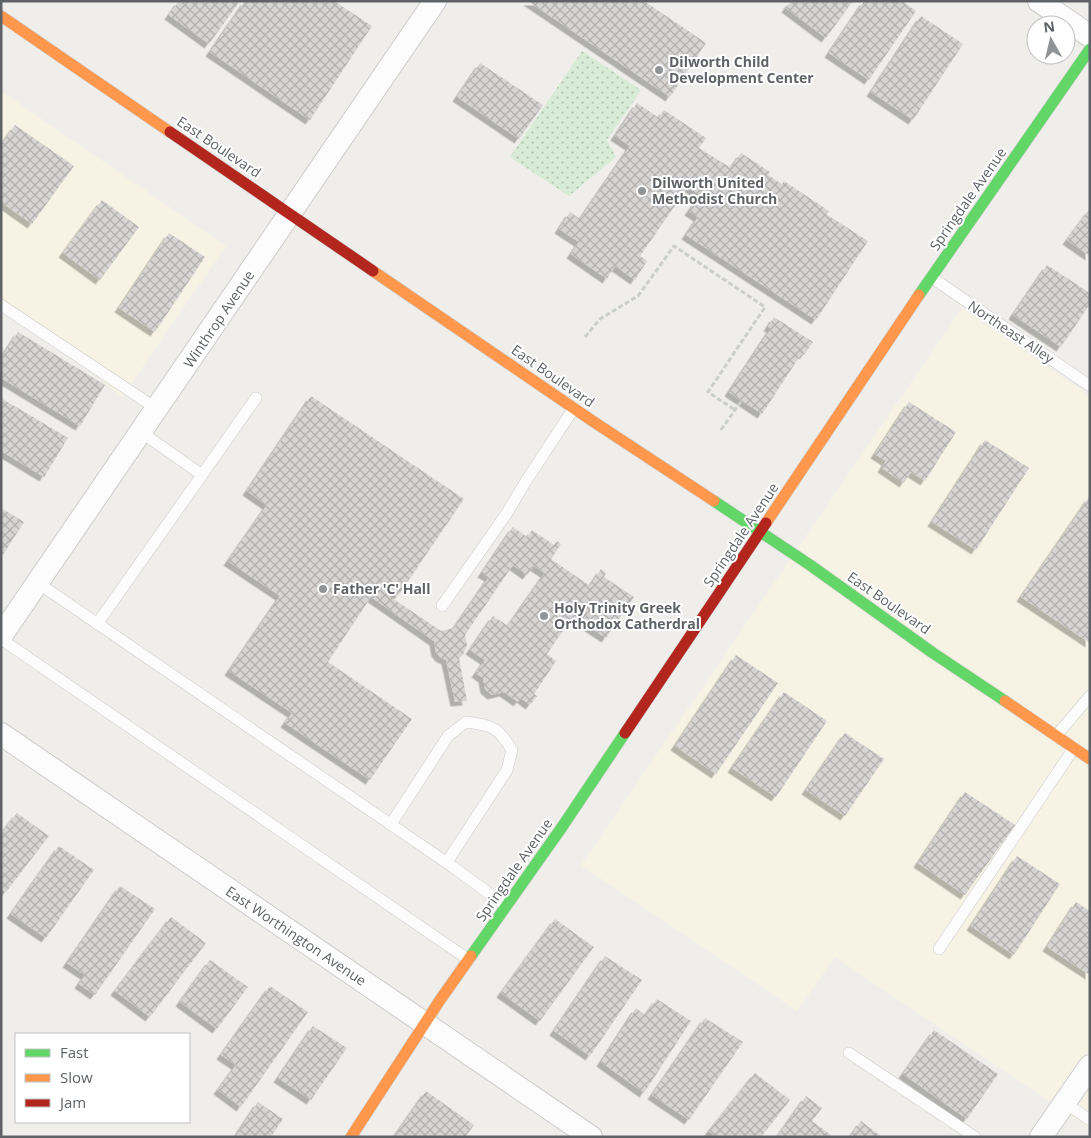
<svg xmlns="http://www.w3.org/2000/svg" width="1091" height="1138" font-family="'Open Sans',sans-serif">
	<defs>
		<pattern id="grass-dots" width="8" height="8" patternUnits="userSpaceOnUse" patternTransform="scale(1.25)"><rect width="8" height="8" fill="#d8ebd6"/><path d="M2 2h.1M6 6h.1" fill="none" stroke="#b2c2b1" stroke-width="1.8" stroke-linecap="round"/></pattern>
		<pattern id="building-cross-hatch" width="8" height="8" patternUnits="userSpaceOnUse" patternTransform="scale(1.25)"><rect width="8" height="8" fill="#d6d5d3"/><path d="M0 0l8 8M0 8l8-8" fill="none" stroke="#b1b0af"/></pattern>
		<filter id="shadow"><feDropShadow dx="-4.5" dy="4.5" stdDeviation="0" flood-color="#0004"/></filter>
	</defs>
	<rect width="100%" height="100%" fill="#efeeea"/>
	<!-- commercial -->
	<g fill="#f7f3e4">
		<polygon points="1,91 226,246 122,397 72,355 1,306"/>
		<polygon points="962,308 1090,396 1090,1129 835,957 797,1011 581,865"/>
	</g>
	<!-- grass -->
	<polygon fill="url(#grass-dots)" points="582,51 641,90 607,140 616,157 569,196 510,157"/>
	<!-- building -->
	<g fill="url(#building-cross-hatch)" filter="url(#shadow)">
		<polygon points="179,1 240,1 209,44 169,15"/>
		<polygon points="245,1 334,1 372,26 310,120 210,52"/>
		<polygon points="528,1 644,1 706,43 670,97"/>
		<polygon points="791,1 853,1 826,38 786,8"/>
		<polygon points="864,1 902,1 916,11 869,80 829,53"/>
		<polygon points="921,16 963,44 913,120 871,92"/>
		<polygon points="480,63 543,105 519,139 457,97"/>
		<polygon points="637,103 659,118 664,110 706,138 699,148 731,168 741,153 770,172 768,175 782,184 784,181 829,211 826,214 868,241 816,320 686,235 698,217 689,211 700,195 688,187 640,256 647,261 635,280 615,266 607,279 571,254 579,242 559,229 570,212 580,219 630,146 615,136"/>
		<polygon points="15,125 74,166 32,224 1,202 1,145"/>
		<polygon points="102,200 139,227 100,280 63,253"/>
		<polygon points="1090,209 1090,256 1067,240"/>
		<polygon points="169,233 205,257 155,332 119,308"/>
		<polygon points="1047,265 1090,293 1090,304 1061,347 1013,315"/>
		<polygon points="774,317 813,342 804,355 802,353 762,414 729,392 771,328 768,327"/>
		<polygon points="18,332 105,385 80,426 1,378 1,358"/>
		<polygon points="311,396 464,499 398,596 392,593 389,596 441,631 454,628 489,577 482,573 513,527 527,537 532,530 554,545 557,541 561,544 551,559 590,586 601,569 606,573 604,577 634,597 606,638 573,616 547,654 556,661 534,694 537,696 530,705 521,698 518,702 504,692 492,695 485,689 483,678 476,673 485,660 470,650 493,616 508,626 545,573 534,566 527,575 513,565 465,635 467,645 463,655 459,658 467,701 455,702 446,660 440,657 436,652 434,641 371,597 328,662 412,719 370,780 285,723 292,713 229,671 280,596 228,561 267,505 247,491"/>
		<polygon points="1,398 68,438 44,477 1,451"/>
		<polygon points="909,402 956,432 925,481 911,472 904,483 882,468 886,461 875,454"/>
		<polygon points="985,440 1029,468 976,550 932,522"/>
		<polygon points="1090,496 1090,643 1021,597"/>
		<polygon points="1,508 24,522 1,558"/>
		<polygon points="736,655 778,683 716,774 675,746"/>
		<polygon points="784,692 827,721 776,797 732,768"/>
		<polygon points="845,733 884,759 845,816 806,790"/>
		<polygon points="965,792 1015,825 965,895 918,863"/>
		<polygon points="17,813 49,836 6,892 1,889 1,834"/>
		<polygon points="59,846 94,870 46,938 11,914"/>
		<polygon points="1017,856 1060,884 1014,955 971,926"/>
		<polygon points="120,886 155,909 95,995 79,984 85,975 67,963"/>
		<polygon points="1076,902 1090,911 1090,975 1047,947"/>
		<polygon points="171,917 206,943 150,1017 115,991"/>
		<polygon points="555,919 594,947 540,1021 501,993"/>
		<polygon points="605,956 642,980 590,1056 554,1031"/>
		<polygon points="210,960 248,987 217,1029 180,1002"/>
		<polygon points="270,986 308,1012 241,1107 218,1090 236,1065 221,1055"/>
		<polygon points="657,999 691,1021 644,1093 601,1062 636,1008 645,1015"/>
		<polygon points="705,1018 743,1042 689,1120 652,1095"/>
		<polygon points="313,1026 347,1048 311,1100 278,1078"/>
		<polygon points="934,1030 998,1074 967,1119 903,1074"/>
		<polygon points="755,1073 790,1100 761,1137 716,1137 709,1131"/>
		<polygon points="426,1091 474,1125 465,1137 394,1137"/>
		<polygon points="806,1096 822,1108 812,1121 831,1135 830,1137 777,1137"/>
		<polygon points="258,1102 283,1119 271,1137 235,1137"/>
		<polygon points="861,1121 882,1137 850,1137"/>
	</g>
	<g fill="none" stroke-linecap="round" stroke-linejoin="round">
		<!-- lane casing -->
		<g stroke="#cbcccc" stroke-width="12">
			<g id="lane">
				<polyline points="931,277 1090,386"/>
				<polyline points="1,305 157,409"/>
				<polyline points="141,432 202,475 256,398"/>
				<polyline points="38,583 453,867 506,906"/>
				<polyline points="442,606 507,513 526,481 574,408"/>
				<polyline points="97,624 202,475"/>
				<polyline points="1,639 469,960"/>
				<polyline points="1056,736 1090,696"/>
				<path d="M 391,824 L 448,736 L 466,722 C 492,725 498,727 512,750 L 507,770 L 447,862"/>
				<polyline points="939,949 1074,748"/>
				<polyline points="849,1053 975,1137"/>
				<polyline points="1065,1103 1090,1120"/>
			</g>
		</g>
		<!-- street casing -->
		<g stroke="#cbcccc" stroke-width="24">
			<g id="street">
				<polyline points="1039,1 1090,36"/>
				<polyline points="1,636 435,1"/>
				<polyline points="1,734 591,1137"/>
				<polyline points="1041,1137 1090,1066"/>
			</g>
		</g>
		<!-- fast casing -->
		<g stroke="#cacacb" stroke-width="12">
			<g id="fast">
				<polyline points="919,295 1090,49"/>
				<polyline points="714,501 810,565 933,653 1005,701"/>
				<polyline points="471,956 562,827 625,733"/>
			</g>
		</g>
		<!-- slow casing -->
		<g stroke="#cacacb" stroke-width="12">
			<g id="slow">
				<polyline points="1,16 170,132"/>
				<polyline points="373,271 591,420 714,501"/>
				<polyline points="766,523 919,295"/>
				<polyline points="1005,701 1090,759"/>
				<polyline points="351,1137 440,1000 471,956"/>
			</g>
		</g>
		<!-- jam casing -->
		<g stroke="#cacacb" stroke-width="12">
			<g id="jam">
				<polyline points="170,132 373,271"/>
				<polyline points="625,733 766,523"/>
			</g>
		</g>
		<!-- path -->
		<g stroke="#cacfcc" stroke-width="3" stroke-dasharray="5 2.5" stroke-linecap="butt">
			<polyline points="585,337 600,319 638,296 674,246 765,307 708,392 735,410"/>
			<polyline points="721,430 742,400"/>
		</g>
		<!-- lane -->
		<use href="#lane" stroke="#fdfcfc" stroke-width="11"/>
		<!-- street -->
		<use href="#street" stroke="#fdfcfc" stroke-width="22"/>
		<!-- fast -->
		<use href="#fast" stroke="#63d668" stroke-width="11"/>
		<!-- slow -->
		<use href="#slow" stroke="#ff974d" stroke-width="11"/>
		<!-- jam -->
		<use href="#jam" stroke="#b3261e" stroke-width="11"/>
	</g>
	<!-- markers -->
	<g fill="#919496" stroke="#fff" stroke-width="2">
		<circle cx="659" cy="70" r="5"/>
		<circle cx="642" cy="191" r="5"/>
		<circle cx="323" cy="589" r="5"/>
		<circle cx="544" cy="616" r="5"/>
	</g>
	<g text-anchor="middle" stroke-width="4" stroke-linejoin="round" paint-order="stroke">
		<!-- poi labels -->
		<g font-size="14" font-weight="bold" fill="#5f6368" stroke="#fff" text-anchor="start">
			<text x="669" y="67">Dilworth Child<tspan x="669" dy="16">Development Center</tspan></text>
			<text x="652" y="188">Dilworth United<tspan x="652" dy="16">Methodist Church</tspan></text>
			<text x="333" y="594">Father 'C' Hall</text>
			<text x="554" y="613">Holy Trinity Greek<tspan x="554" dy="16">Orthodox Catherdral</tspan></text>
		</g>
		<!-- street labels -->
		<g font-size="14" fill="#5f6368" stroke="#fff">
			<text transform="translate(219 147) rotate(34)" y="5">East Boulevard</text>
			<text transform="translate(968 199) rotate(-55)" y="5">Springdale Avenue</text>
			<text transform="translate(219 319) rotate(-56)" y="5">Winthrop Avenue</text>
			<text transform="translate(1011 332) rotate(34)" y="5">Northeast Alley</text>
			<text transform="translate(553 376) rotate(35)" y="5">East Boulevard</text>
			<text transform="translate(741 535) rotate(-56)" y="5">Springdale Avenue</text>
			<text transform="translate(889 603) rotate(35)" y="5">East Boulevard</text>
			<text transform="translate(514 870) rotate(-55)" y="5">Springdale Avenue</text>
			<text transform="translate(296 936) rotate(34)" y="5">East Worthington Avenue</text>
		</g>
	</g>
	<!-- border -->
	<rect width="1091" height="1138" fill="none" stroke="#5f6368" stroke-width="5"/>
	<!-- legend -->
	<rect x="15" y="1033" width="175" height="90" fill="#ffffff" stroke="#bfc1c3"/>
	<rect x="25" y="1049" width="25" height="8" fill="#63d668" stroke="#bfc1c3"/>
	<text x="60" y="1058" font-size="15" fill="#5f6368">Fast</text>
	<rect x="25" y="1074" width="25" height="8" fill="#ff974d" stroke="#bfc1c3"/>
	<text x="60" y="1083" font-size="15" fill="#5f6368">Slow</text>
	<rect x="25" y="1099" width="25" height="8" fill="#b3261e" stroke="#bfc1c3"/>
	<text x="60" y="1108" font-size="15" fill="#5f6368">Jam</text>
	<!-- north arrow -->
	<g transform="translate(1051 40) rotate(352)"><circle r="24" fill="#ffffff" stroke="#bfc1c3"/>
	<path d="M0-4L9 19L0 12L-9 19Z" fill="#919496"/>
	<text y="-8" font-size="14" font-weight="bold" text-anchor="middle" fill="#5f6368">N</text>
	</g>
</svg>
